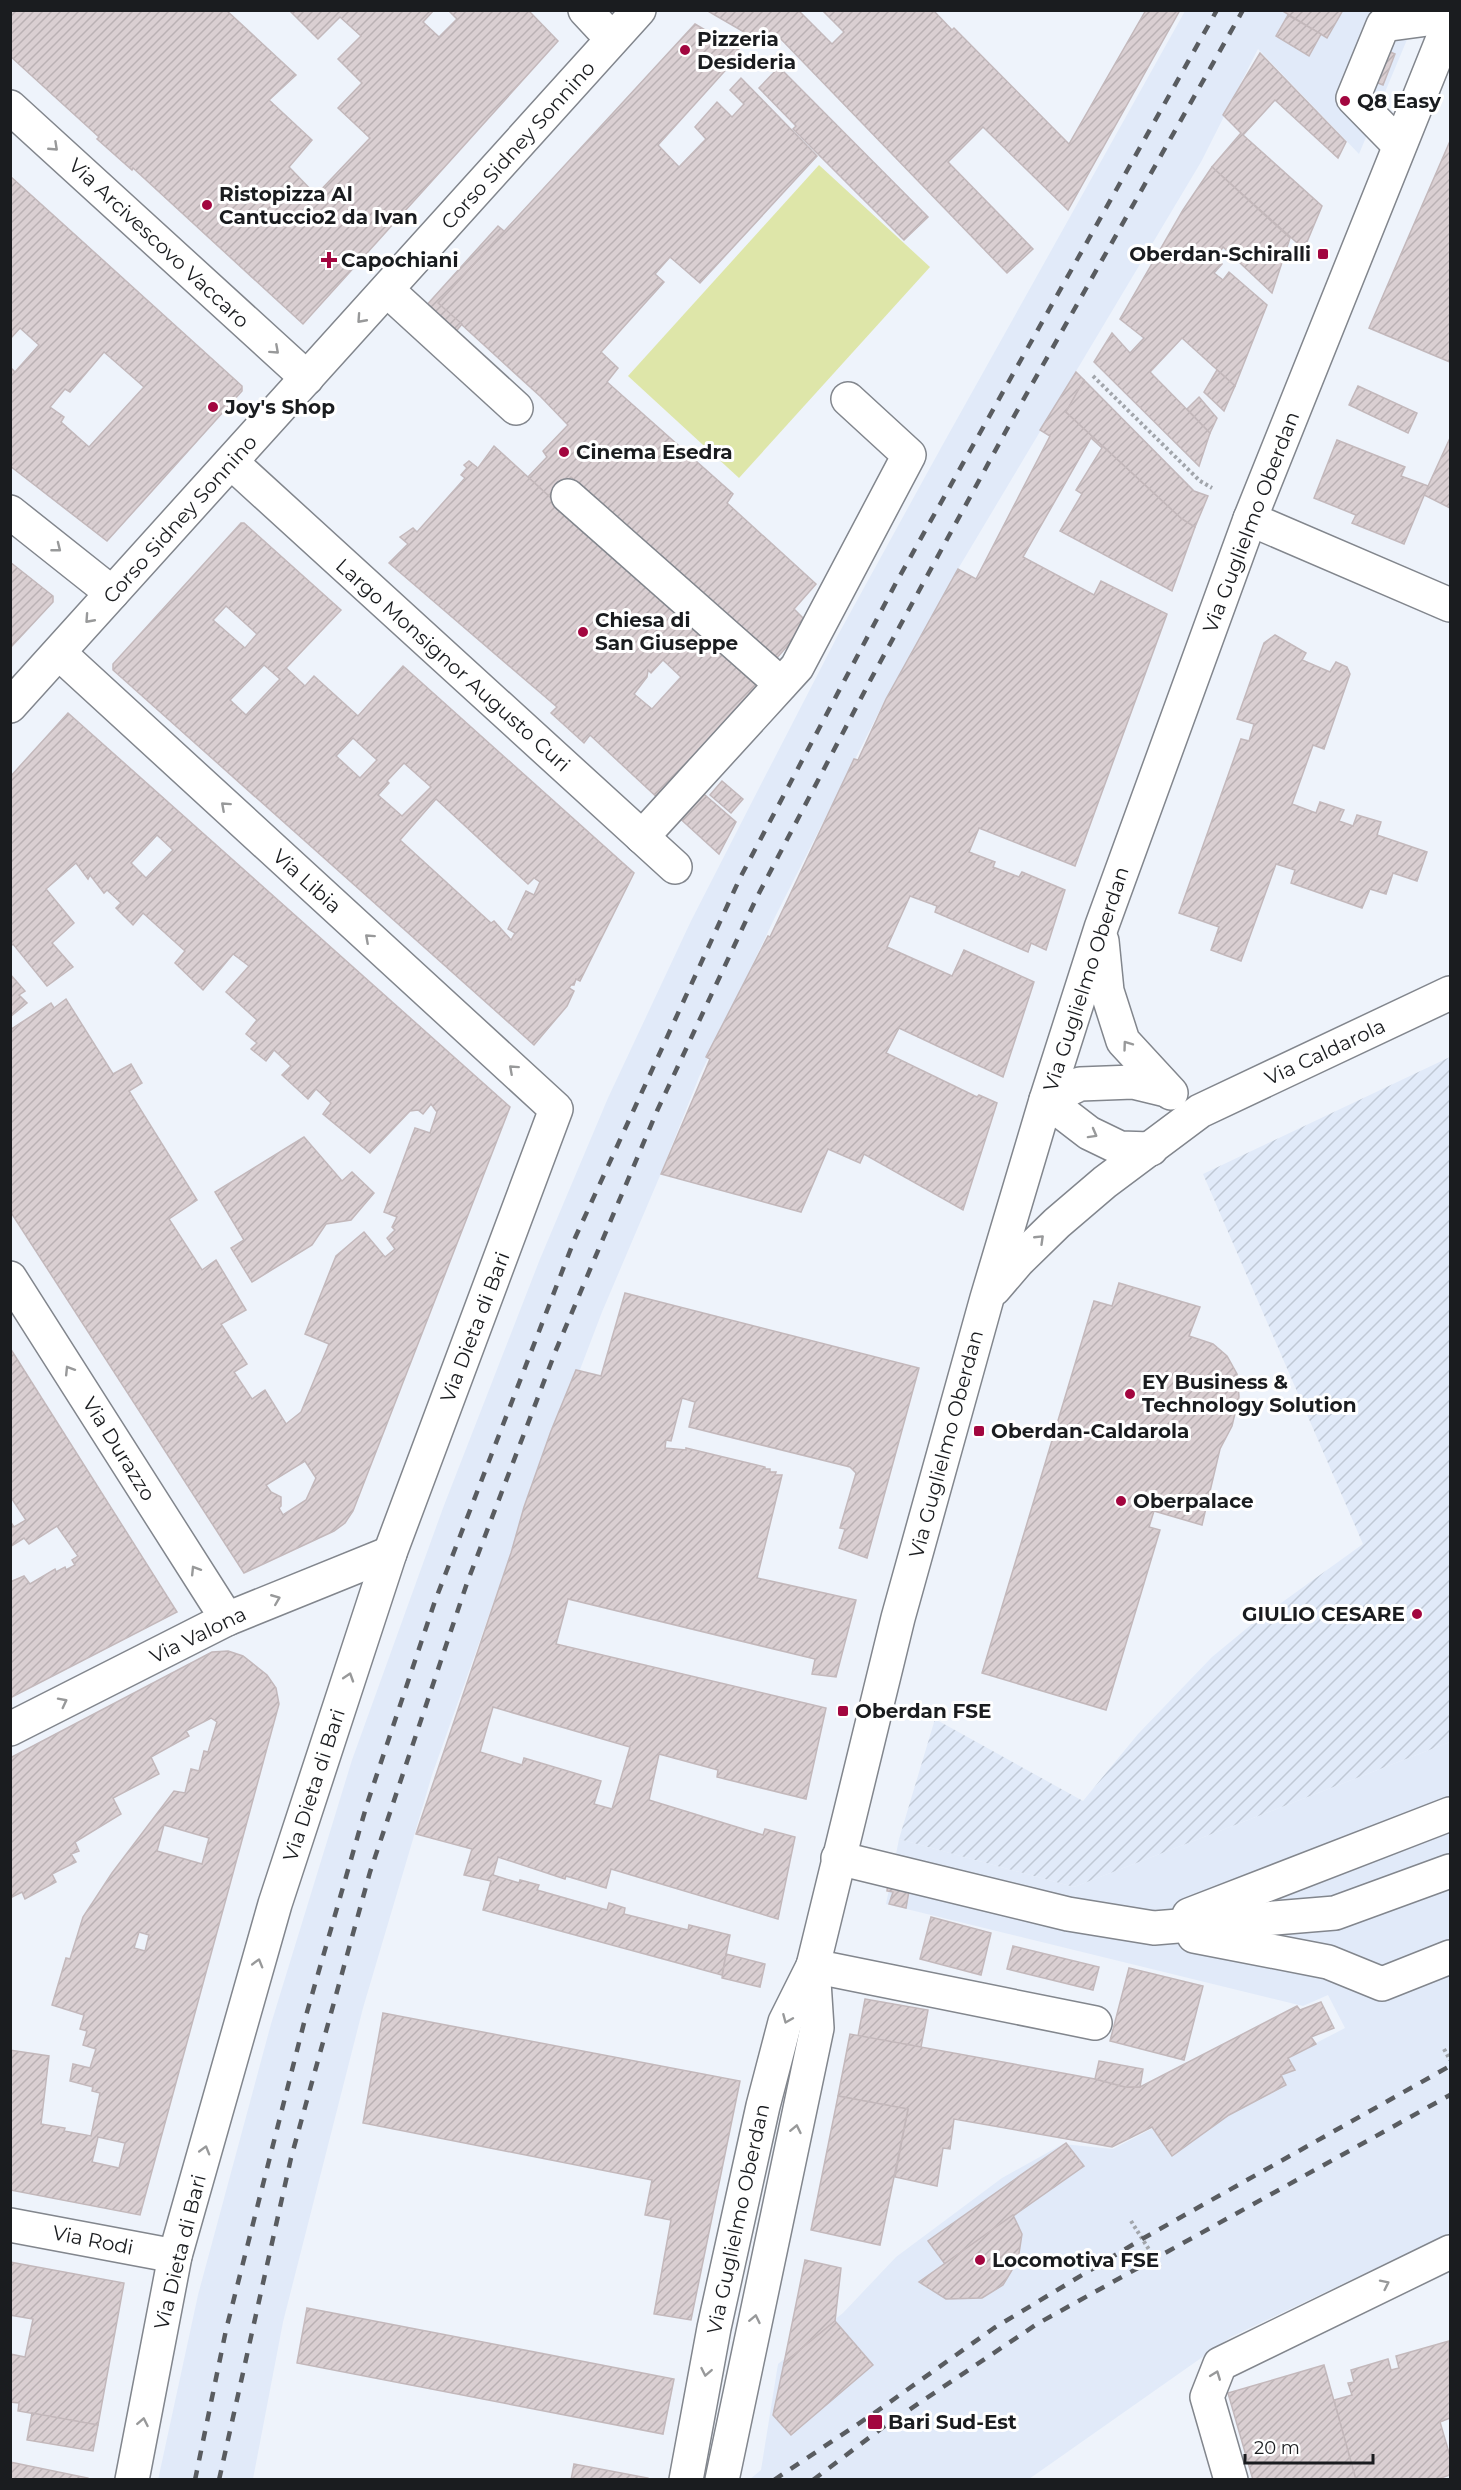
<svg xmlns="http://www.w3.org/2000/svg" width="1461" height="2490" font-family="Montserrat,sans-serif">
	<defs>
		<pattern id="industrial-furrows" width="10" height="10" patternUnits="userSpaceOnUse" patternTransform="scale(1.5)"><rect width="10" height="10" fill="#e1eaf9"/><path d="M-1 1l2-2M0 10L10 0M9 11l2-2" fill="none" stroke="#c0c8d5"/></pattern>
		<pattern id="building-hatch" width="6" height="6" patternUnits="userSpaceOnUse" patternTransform="scale(1.5)"><rect width="6" height="6" fill="#dacfd2"/><path d="M-1 1l2-2M0 6l6-6M5 7l2-2" fill="none" stroke="#bab1b4"/></pattern>
	</defs>
	<rect width="100%" height="100%" fill="#eef3fb"/>
	<!-- built -->
	<g fill="#e1eaf9">
		<polygon points="1185,11 1419,11 1359,154 1258,49 1201,162 958,569 884,702 776,915 699,1077 659,1178 602,1312 526,1511 432,1775 363,2008 283,2322 253,2479 158,2480 198,2295 271,2024 352,1760 443,1508 540,1259 608,1098 691,921 756,794 838,635 942,446"/>
		<polygon points="1450,1742 1450,2233 1231,2337 1029,2479 749,2480 761,2470 778,2364 843,2313 896,2257 1002,2178 1063,2144 1113,2149 1345,2028 1328,1995 1303,2006 886,1904 899,1839 1074,1887"/>
	</g>
	<!-- industrial -->
	<polygon fill="url(#industrial-furrows)" points="1450,1057 1450,1742 1074,1887 899,1839 935,1719 1083,1801 1138,1734 1212,1657 1252,1624 1363,1544 1203,1174"/>
	<!-- grass -->
	<polygon fill="#dee6a9" points="819,165 930,267 739,478 628,376"/>
	<!-- building -->
	<g fill="url(#building-hatch)" stroke="#c3b8bb" stroke-width="1.5" fill-rule="evenodd">
		<polygon points="10,10 226,10 296,75 269,100 312,140 289,167 316,195 370,138 338,108 362,83 338,59 361,36 340,17 318,39 289,10 434,10 423,22 439,37 457,19 448,10 528,10 558,41 303,324 133,168 132,170 97,139 99,137 10,56"/>
		<polygon points="706,10 798,10 832,44 844,32 822,10 933,10 952,30 954,28 1069,144 1146,10 1180,10 1068,210 983,127 948,162 1033,249 1007,273 779,37 756,39"/>
		<polygon points="1281,10 1343,10 1327,38"/>
		<polygon points="1288,15 1321,34 1309,56 1276,36"/>
		<polygon points="695,24 742,52 658,145 679,167 706,139 695,127 717,102 732,117 744,104 730,90 741,78 817,156 700,283 670,257 655,274 664,282 601,352 618,368 607,382 733,494 727,503 816,584 794,609 808,623 775,660 571,477 551,498 528,477 547,457 543,451 568,425 541,397 438,303"/>
		<polygon points="1363,41 1395,54 1383,85 1350,72"/>
		<polygon points="1260,53 1346,142 1338,158 1275,100 1243,135 1322,206 1304,249 1212,167 1241,133 1223,115"/>
		<polygon points="779,67 928,217 904,240 793,129 796,126 759,88"/>
		<polygon points="1450,141 1450,362 1369,328"/>
		<polygon points="1212,167 1290,238 1272,293 1223,247 1216,258 1222,264 1214,273 1223,280 1229,272 1267,305 1235,386 1182,338 1150,372 1210,433 1199,466 1094,362 1112,333 1130,353 1144,338 1120,319 1183,210"/>
		<path d="M 10,176 L 242,386 L 242,391 L 107,541 L 10,466 L 10,367 L 15,372 L 39,345 L 20,328 L 10,339 ZM 104,352 L 144,387 L 89,447 L 61,422 L 64,417 L 50,407 L 65,389 L 70,392 Z"/>
		<polygon points="498,226 504,231 438,303 462,324 454,334 425,307"/>
		<polygon points="1217,370 1235,386 1224,411 1204,392"/>
		<polygon points="1076,372 1084,380 1066,412 1182,519 1195,527 1172,591 1060,531 1082,494 1076,490 1102,448 1091,438 1023,557 1094,595 1101,581 1167,614 1075,866 979,828 969,852 995,862 993,867 1019,877 1022,872 1065,890 1046,950 1031,943 1028,952 935,912 937,906 910,896 887,947 952,976 964,950 1034,982 1003,1077 899,1028 886,1053 977,1097 979,1095 997,1103 963,1210 864,1154 860,1163 828,1149 801,1212 661,1174 710,1059 706,1057 768,936 770,937 854,759 858,760 886,699 958,569 976,579 1050,436 1040,430"/>
		<polygon points="1084,380 1194,491 1208,496 1195,527 1182,519 1066,412"/>
		<polygon points="1358,386 1417,413 1408,433 1349,405"/>
		<polygon points="1199,397 1217,418 1210,433 1187,409"/>
		<polygon points="1450,438 1450,508 1424,495"/>
		<polygon points="1337,440 1405,467 1401,476 1428,486 1404,544 1352,523 1356,515 1314,498"/>
		<path d="M 494,446 L 761,690 L 662,802 L 590,735 L 584,743 L 551,713 L 557,707 L 389,563 L 408,544 L 400,537 L 413,528 L 417,532 L 465,478 L 461,475 L 467,468 L 464,465 L 469,461 L 478,468 ZM 663,660 L 681,677 L 652,709 L 634,694 L 647,677 L 648,670 L 651,673 Z"/>
		<path d="M 241,523 L 244,523 L 341,610 L 286,668 L 305,686 L 314,676 L 358,716 L 403,666 L 634,873 L 580,981 L 576,979 L 574,985 L 571,985 L 569,988 L 574,991 L 567,1006 L 534,1045 L 113,670 L 113,664 ZM 226,606 L 257,634 L 245,648 L 213,620 ZM 264,665 L 280,679 L 246,715 L 230,700 ZM 353,738 L 377,760 L 360,778 L 336,756 ZM 404,763 L 431,787 L 402,816 L 378,795 L 389,783 L 387,781 ZM 436,799 L 528,884 L 534,878 L 540,882 L 534,895 L 526,891 L 508,929 L 515,933 L 511,940 L 494,921 L 491,923 L 400,840 Z"/>
		<polygon points="10,562 53,596 53,602 10,648"/>
		<polygon points="1275,635 1306,653 1302,660 1330,672 1336,662 1347,667 1350,674 1324,749 1313,745 1292,804 1316,813 1320,802 1344,810 1339,821 1353,826 1357,815 1381,822 1377,835 1427,852 1417,881 1393,873 1386,894 1370,889 1362,908 1291,883 1295,870 1276,864 1241,961 1211,950 1219,927 1179,913 1241,739 1249,741 1254,724 1237,719 1264,643"/>
		<path d="M 68,713 L 510,1107 L 353,1511 L 345,1523 L 334,1531 L 244,1573 L 10,1211 L 10,1030 L 51,1003 L 54,1008 L 66,999 L 113,1074 L 131,1064 L 142,1083 L 129,1091 L 197,1200 L 169,1219 L 202,1270 L 216,1260 L 246,1310 L 221,1324 L 247,1364 L 234,1372 L 252,1399 L 265,1390 L 286,1424 L 301,1412 L 329,1344 L 305,1334 L 336,1256 L 364,1232 L 385,1257 L 395,1249 L 387,1238 L 395,1230 L 392,1227 L 397,1217 L 384,1212 L 415,1128 L 430,1133 L 437,1112 L 431,1104 L 423,1114 L 418,1110 L 410,1111 L 370,1153 L 323,1114 L 331,1103 L 316,1089 L 308,1099 L 282,1075 L 291,1066 L 274,1050 L 266,1061 L 251,1049 L 257,1043 L 246,1034 L 257,1020 L 226,992 L 249,966 L 233,954 L 203,990 L 175,963 L 185,951 L 143,913 L 133,925 L 116,908 L 121,903 L 107,890 L 104,893 L 90,875 L 88,879 L 76,863 L 46,889 L 74,923 L 52,943 L 73,967 L 47,986 L 13,944 L 10,947 L 10,777 ZM 157,835 L 173,850 L 146,878 L 131,863 ZM 305,1461 L 316,1478 L 306,1500 L 283,1515 L 279,1508 L 281,1506 L 281,1497 L 271,1492 L 266,1485 Z"/>
		<polygon points="722,781 743,799 731,813 710,795"/>
		<polygon points="698,789 736,822 719,854 675,814"/>
		<polygon points="10,974 25,991 19,995 27,1003 10,1017"/>
		<polygon points="304,1137 342,1181 352,1172 374,1193 351,1220 326,1224 312,1245 252,1282 231,1248 244,1240 215,1192"/>
		<polygon points="1119,1283 1200,1307 1189,1336 1213,1344 1227,1356 1237,1374 1239,1397 1232,1426 1220,1449 1202,1525 1154,1511 1149,1527 1160,1530 1106,1710 982,1673 1094,1301 1112,1306"/>
		<path d="M 625,1293 L 919,1368 L 867,1558 L 839,1548 L 845,1529 L 840,1528 L 856,1473 L 850,1467 L 689,1427 L 695,1402 L 682,1398 L 671,1441 L 666,1440 L 665,1448 L 686,1450 L 686,1448 L 765,1467 L 765,1469 L 770,1469 L 770,1472 L 776,1472 L 775,1475 L 782,1475 L 757,1578 L 856,1600 L 836,1677 L 812,1674 L 815,1659 L 568,1599 L 556,1644 L 826,1708 L 806,1799 L 717,1777 L 718,1770 L 659,1754 L 649,1800 L 763,1835 L 765,1829 L 795,1837 L 778,1919 L 611,1869 L 606,1888 L 566,1876 L 565,1879 L 498,1857 L 493,1875 L 519,1883 L 520,1880 L 539,1885 L 537,1890 L 607,1910 L 609,1903 L 625,1908 L 624,1914 L 688,1930 L 689,1925 L 730,1935 L 722,1975 L 483,1910 L 491,1881 L 464,1875 L 472,1849 L 416,1834 L 511,1553 L 524,1507 L 551,1431 L 576,1370 L 601,1376 ZM 493,1707 L 630,1747 L 612,1809 L 594,1804 L 601,1781 L 524,1758 L 522,1765 L 480,1752 Z"/>
		<polygon points="10,1348 177,1612 10,1698 10,1582 24,1576 30,1584 55,1569 56,1572 65,1567 66,1570 75,1565 72,1560 78,1556 57,1526 29,1544 24,1538 10,1547 10,1521 14,1527 26,1520 10,1496"/>
		<path d="M 228,1651 L 243,1656 L 267,1675 L 276,1688 L 279,1704 L 140,2215 L 10,2190 L 10,2050 L 49,2056 L 41,2124 L 65,2128 L 64,2131 L 91,2136 L 100,2093 L 92,2091 L 93,2087 L 70,2081 L 73,2064 L 90,2068 L 96,2049 L 83,2045 L 87,2031 L 80,2029 L 84,2015 L 52,2005 L 66,1958 L 70,1959 L 83,1917 L 112,1873 L 174,1791 L 185,1793 L 191,1769 L 199,1771 L 204,1751 L 208,1752 L 217,1722 L 211,1718 L 186,1731 L 189,1736 L 151,1757 L 159,1774 L 113,1798 L 121,1814 L 75,1842 L 79,1851 L 71,1854 L 76,1862 L 52,1874 L 56,1882 L 25,1899 L 22,1892 L 10,1898 L 10,1758 L 212,1652 ZM 164,1825 L 209,1838 L 202,1864 L 157,1851 ZM 139,1932 L 149,1935 L 145,1951 L 134,1948 ZM 98,2137 L 125,2143 L 119,2168 L 92,2162 Z"/>
		<polygon points="888,1883 909,1891 906,1908 889,1904 893,1892 887,1891"/>
		<polygon points="931,1917 991,1933 981,1975 920,1959"/>
		<polygon points="1013,1946 1099,1967 1093,1990 1007,1969"/>
		<polygon points="726,1954 765,1964 760,1987 722,1978"/>
		<polygon points="1129,1968 1203,1986 1184,2060 1110,2041"/>
		<polygon points="865,1999 928,2010 921,2047 858,2036"/>
		<polygon points="1321,2002 1334,2028 1311,2037 1316,2044 1288,2058 1295,2070 1281,2075 1286,2085 1229,2115 1172,2156 1152,2127 1112,2147 954,2119 950,2149 943,2148 937,2186 895,2177 908,2109 838,2096 850,2034 1095,2079 1125,2087 1140,2087 1297,2006 1300,2010"/>
		<polygon points="383,2013 740,2081 691,2320 654,2314 671,2220 645,2215 652,2180 363,2123"/>
		<polygon points="1099,2061 1143,2069 1140,2087 1125,2087 1095,2079"/>
		<polygon points="838,2096 908,2109 880,2245 811,2230"/>
		<polygon points="1066,2143 1084,2166 945,2264 928,2241"/>
		<polygon points="1013,2215 1022,2234 1018,2260 1003,2285 982,2298 946,2299 919,2282"/>
		<polygon points="805,2260 841,2268 835,2321 784,2363"/>
		<polygon points="10,2262 124,2283 98,2425 18,2411 19,2403 10,2402 10,2354 25,2357 33,2319 10,2315"/>
		<polygon points="307,2308 674,2379 663,2434 297,2363"/>
		<polygon points="835,2321 873,2365 791,2435 773,2415 784,2363"/>
		<polygon points="1449,2341 1450,2418 1440,2422 1450,2456 1450,2475 1435,2480 1356,2480 1334,2400 1352,2395 1348,2383 1354,2382 1351,2370 1388,2359 1391,2370 1399,2368 1396,2356"/>
		<polygon points="1324,2365 1356,2480 1253,2480 1228,2393"/>
		<polygon points="32,2413 98,2425 93,2451 27,2440"/>
		<polygon points="10,2462 88,2478 88,2480 10,2480"/>
		<polygon points="574,2464 648,2478 648,2480 571,2480"/>
	</g>
	<g fill="none" stroke-linecap="round" stroke-linejoin="round">
		<!-- minor casing -->
		<g stroke="#82868d" stroke-width="36">
			<g id="minor">
				<polyline points="585,10 612,39"/>
				<polyline points="10,107 307,378"/>
				<polyline points="1399,145 1353,98 1383,25 1450,16"/>
				<polyline points="387,290 516,408"/>
				<polyline points="231,462 675,867"/>
				<polyline points="568,496 781,684"/>
				<polyline points="10,512 112,593"/>
				<polyline points="1250,519 1450,605"/>
				<polyline points="59,653 556,1109 390,1553 275,1904 175,2256 132,2480"/>
				<polyline points="10,706 639,10"/>
				<polyline points="642,837 797,667 909,455 848,399"/>
				<polyline points="10,1278 227,1619"/>
				<polyline points="10,1729 227,1619 390,1553"/>
				<polyline points="838,1858 1068,1914 1154,1928 1335,1913 1450,1871"/>
				<polyline points="1189,1915 1450,1814"/>
				<polyline points="1194,1936 1328,1962 1382,1984 1450,1957"/>
				<polyline points="813,1966 1095,2023"/>
				<polyline points="10,2225 175,2256"/>
				<polyline points="1231,2480 1207,2397 1220,2364 1450,2252"/>
			</g>
		</g>
		<!-- major casing -->
		<g stroke="#82868d" stroke-width="36">
			<g id="major">
				<polyline points="1102,941 1107,991 1123,1041 1171,1093"/>
				<polyline points="1151,1149 1120,1148 1089,1133 1046,1100 1080,1084 1133,1082 1166,1090"/>
				<polyline points="994,1289 1018,1261 1057,1223 1105,1182 1200,1111 1450,993"/>
				<polyline points="686,2480 714,2328 763,2106 785,2022 813,1966 898,1618 987,1298 1046,1100 1101,928 1250,519 1450,21"/>
				<polyline points="722,2480 817,2028 813,1966"/>
			</g>
		</g>
		<!-- path -->
		<g stroke="#a1a5ab" stroke-width="4" stroke-dasharray="3 3" stroke-linecap="butt">
			<polyline points="1093,376 1200,481 1212,488"/>
			<polyline points="1444,2049 1450,2060"/>
			<polyline points="1131,2221 1160,2267"/>
		</g>
		<!-- minor -->
		<use href="#minor" stroke="#fff" stroke-width="33"/>
		<!-- major -->
		<use href="#major" stroke="#fff" stroke-width="33"/>
		<!-- rail -->
		<g stroke="#595c60" stroke-width="4.5" stroke-dasharray="10 10" stroke-linecap="butt">
			<polyline points="195,2480 226,2330 305,2019 367,1804 435,1601 575,1238 740,878 897,581 1217,10"/>
			<polyline points="219,2480 291,2158 370,1872 467,1583 556,1350 657,1111 757,897 871,679 1013,418 1243,10"/>
			<polyline points="774,2480 873,2414 994,2328 1142,2239 1450,2066"/>
			<polyline points="813,2480 882,2428 1037,2324 1450,2095"/>
		</g>
	</g>
	<!-- one-way arrows -->
	<defs><path id="oneway-chevron" d="M-2-3.5L2.5 0L-2 3.5" fill="none" stroke-width="1.6" stroke-linecap="round" stroke-linejoin="round" transform="scale(1.5)"/></defs>
	<g stroke="#98999a">
		<use href="#oneway-chevron" transform="translate(54 147) rotate(43)"/>
		<use href="#oneway-chevron" transform="translate(361 319) rotate(132)"/>
		<use href="#oneway-chevron" transform="translate(275 350) rotate(42)"/>
		<use href="#oneway-chevron" transform="translate(57 548) rotate(38)"/>
		<use href="#oneway-chevron" transform="translate(89 619) rotate(132)"/>
		<use href="#oneway-chevron" transform="translate(225 806) rotate(-138)"/>
		<use href="#oneway-chevron" transform="translate(369 938) rotate(-138)"/>
		<use href="#oneway-chevron" transform="translate(1127 1045) rotate(-126)"/>
		<use href="#oneway-chevron" transform="translate(513 1069) rotate(-138)"/>
		<use href="#oneway-chevron" transform="translate(1093 1134) rotate(29)"/>
		<use href="#oneway-chevron" transform="translate(1040 1239) rotate(-44)"/>
		<use href="#oneway-chevron" transform="translate(69 1370) rotate(-122)"/>
		<use href="#oneway-chevron" transform="translate(195 1570) rotate(-122)"/>
		<use href="#oneway-chevron" transform="translate(276 1599) rotate(-22)"/>
		<use href="#oneway-chevron" transform="translate(349 1677) rotate(-72)"/>
		<use href="#oneway-chevron" transform="translate(63 1702) rotate(-27)"/>
		<use href="#oneway-chevron" transform="translate(258 1963) rotate(-74)"/>
		<use href="#oneway-chevron" transform="translate(787 2019) rotate(113)"/>
		<use href="#oneway-chevron" transform="translate(796 2129) rotate(-78)"/>
		<use href="#oneway-chevron" transform="translate(205 2150) rotate(-74)"/>
		<use href="#oneway-chevron" transform="translate(1385 2284) rotate(-26)"/>
		<use href="#oneway-chevron" transform="translate(755 2319) rotate(-78)"/>
		<use href="#oneway-chevron" transform="translate(706 2372) rotate(101)"/>
		<use href="#oneway-chevron" transform="translate(1216 2375) rotate(-69)"/>
		<use href="#oneway-chevron" transform="translate(143 2422) rotate(-79)"/>
	</g>
	<!-- markers -->
	<g fill="#a2063f" stroke="#fff" stroke-width="2">
		<circle cx="685" cy="50" r="6"/>
		<circle cx="1345" cy="101" r="6"/>
		<circle cx="207" cy="205" r="6"/>
		<rect x="1317" y="248" width="12" height="12" rx="3"/>
		<path d="M326 251h6v6h6v6h-6v6h-6v-6h-6v-6h6z"/>
		<circle cx="213" cy="407" r="6"/>
		<circle cx="564" cy="452" r="6"/>
		<circle cx="583" cy="632" r="6"/>
		<circle cx="1130" cy="1394" r="6"/>
		<rect x="973" y="1425" width="12" height="12" rx="3"/>
		<circle cx="1121" cy="1501" r="6"/>
		<circle cx="1417" cy="1614" r="6"/>
		<rect x="837" y="1705" width="12" height="12" rx="3"/>
		<circle cx="980" cy="2260" r="6"/>
		<rect x="867" y="2414" width="16" height="16" rx="3"/>
	</g>
	<g text-anchor="middle" stroke-width="6" stroke-linejoin="round" paint-order="stroke">
		<!-- poi labels -->
		<g font-size="20" font-weight="bold" fill="#1a1c1f" stroke="#fff" text-anchor="start">
			<text x="697" y="46">Pizzeria<tspan x="697" dy="23">Desideria</tspan></text>
			<text x="1357" y="108">Q8 Easy</text>
			<text x="219" y="201">Ristopizza Al<tspan x="219" dy="23">Cantuccio2 da Ivan</tspan></text>
			<text x="1311" y="261" text-anchor="end">Oberdan-Schiralli</text>
			<text x="341" y="267">Capochiani</text>
			<text x="225" y="414">Joy's Shop</text>
			<text x="576" y="459">Cinema Esedra</text>
			<text x="595" y="627">Chiesa di<tspan x="595" dy="23">San Giuseppe</tspan></text>
			<text x="1142" y="1389">EY Business &amp;<tspan x="1142" dy="23">Technology Solution</tspan></text>
			<text x="991" y="1438">Oberdan-Caldarola</text>
			<text x="1133" y="1508">Oberpalace</text>
			<text x="1405" y="1621" text-anchor="end">GIULIO CESARE</text>
			<text x="855" y="1718">Oberdan FSE</text>
			<text x="992" y="2267">Locomotiva FSE</text>
			<text x="888" y="2429">Bari Sud-Est</text>
		</g>
		<!-- street labels -->
		<g font-size="20" fill="#1a1c1f" stroke="#fff">
			<text transform="translate(518 145) rotate(-48)" y="7">Corso Sidney Sonnino</text>
			<text transform="translate(159 243) rotate(43)" y="7">Via Arcivescovo Vaccaro</text>
			<text transform="translate(180 519) rotate(-48)" y="7">Corso Sidney Sonnino</text>
			<text transform="translate(1251 522) rotate(-69)" y="7">Via Guglielmo Oberdan</text>
			<text transform="translate(453 665) rotate(42)" y="7">Largo Monsignor Augusto Curi</text>
			<text transform="translate(307 881) rotate(42)" y="7">Via Libia</text>
			<text transform="translate(1086 979) rotate(-72)" y="7">Via Guglielmo Oberdan</text>
			<text transform="translate(1325 1052) rotate(-25)" y="7">Via Caldarola</text>
			<text transform="translate(475 1327) rotate(-69)" y="7">Via Dieta di Bari</text>
			<text transform="translate(946 1444) rotate(-75)" y="7">Via Guglielmo Oberdan</text>
			<text transform="translate(119 1449) rotate(58)" y="7">Via Durazzo</text>
			<text transform="translate(198 1635) rotate(-26)" y="7">Via Valona</text>
			<text transform="translate(314 1785) rotate(-72)" y="7">Via Dieta di Bari</text>
			<text transform="translate(738 2219) rotate(-78)" y="7">Via Guglielmo Oberdan</text>
			<text transform="translate(93 2240) rotate(11)" y="7">Via Rodi</text>
			<text transform="translate(180 2252) rotate(-76)" y="7">Via Dieta di Bari</text>
		</g>
	</g>
	<!-- border -->
	<rect width="1461" height="2490" fill="none" stroke="#1a1c1f" stroke-width="24"/>
	<!-- scale -->
	<path d="M1245 2454v9h128v-9" fill="none" stroke="#1a1c1f" stroke-width="3"/>
	<text x="1254" y="2454" font-size="18" fill="#1a1c1f" stroke="#ffffff" stroke-width="4.5" paint-order="stroke">20 m</text>
</svg>
